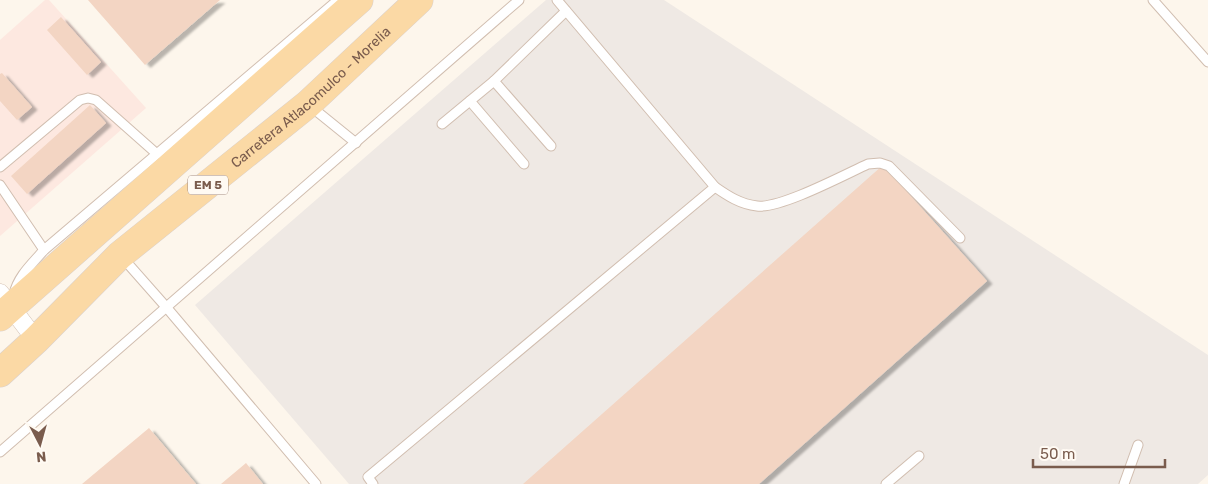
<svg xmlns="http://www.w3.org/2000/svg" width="1208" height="484" font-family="Rubik,sans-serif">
	<defs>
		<filter id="shadow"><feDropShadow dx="5.5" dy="3" stdDeviation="1" flood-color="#0004"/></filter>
	</defs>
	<rect width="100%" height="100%" fill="#fdf6ec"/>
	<!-- commercial -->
	<polygon fill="#fde8e0" points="45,0 49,0 146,108 0,236 0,40"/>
	<!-- industrial -->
	<polygon fill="#efe9e4" points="546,0 664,0 1208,355 1208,475 1198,484 349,484 195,305"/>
	<!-- building -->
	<g fill="#f3d5c3" filter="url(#shadow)">
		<polygon points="88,0 220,0 145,65"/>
		<polygon points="61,17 101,62 87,75 47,30"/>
		<polygon points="2,73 32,107 17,120 0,101 0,74"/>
		<polygon points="90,105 106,123 27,194 11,176"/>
		<polygon points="883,165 987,281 759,484 523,484"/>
		<polygon points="149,428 196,484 82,484"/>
		<polygon points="246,463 263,484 221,484"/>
	</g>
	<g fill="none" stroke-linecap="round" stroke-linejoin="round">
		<!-- service casing -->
		<g stroke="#d1beb0" stroke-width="11">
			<g id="service">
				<path d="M 557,0 L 715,187 C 728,196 740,204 757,206 C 780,209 844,175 868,164 L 880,163 L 889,166 L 960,238"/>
				<polyline points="1153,0 1208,62"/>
				<polyline points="470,101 524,164"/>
				<polyline points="309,105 356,143"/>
				<polyline points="442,124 494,81"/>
				<polyline points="551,146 494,81 566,11"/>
				<polyline points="0,167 80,100 88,98 96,100 157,154"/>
				<polyline points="0,185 44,250"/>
				<polyline points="122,257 167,308 316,484"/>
				<path d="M 14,294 C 18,276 32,264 44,250 L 338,0"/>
				<polyline points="0,452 519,0"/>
				<polyline points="373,484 368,477 715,187"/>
				<polyline points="886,484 919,456"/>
				<polyline points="1124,484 1138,445"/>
			</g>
		</g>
		<!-- minor casing -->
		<g stroke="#d1beb0" stroke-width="19">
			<polyline id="minor" points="0,293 36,340"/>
		</g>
		<!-- primary casing -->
		<g stroke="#dad1cd" stroke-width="29">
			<g id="primary">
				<polyline points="0,317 359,0"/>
				<path id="s1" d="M 0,373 L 36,340 L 120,255 L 308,104 L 419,0"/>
			</g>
		</g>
		<!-- service -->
		<use href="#service" stroke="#fff" stroke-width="9"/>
		<!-- minor -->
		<use href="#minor" stroke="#fff" stroke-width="18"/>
		<!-- primary -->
		<use href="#primary" stroke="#fbd9a5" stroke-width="28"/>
	</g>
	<g text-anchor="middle" stroke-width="5" stroke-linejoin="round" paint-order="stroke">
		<!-- shield labels -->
		<rect fill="#fffaf3" stroke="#a28b7f" stroke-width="1" x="188" y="175.5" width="40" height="19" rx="4"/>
		<g font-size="12" font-weight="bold" fill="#7a5c4d">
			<text x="208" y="189">EM 5</text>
		</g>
		<!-- street labels -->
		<g font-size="14" fill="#7a5c4d" stroke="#fffaf3">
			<text dy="5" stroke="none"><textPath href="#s1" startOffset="416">Carretera Atlacomulco - Morelia</textPath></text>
		</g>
	</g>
	<!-- north arrow -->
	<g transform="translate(40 444) rotate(174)" stroke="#fffaf3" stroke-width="4" paint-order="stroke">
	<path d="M0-4L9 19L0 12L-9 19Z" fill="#7a5c4d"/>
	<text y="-8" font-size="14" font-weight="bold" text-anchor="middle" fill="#7a5c4d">N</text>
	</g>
	<!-- scale -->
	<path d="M1033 459v8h132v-8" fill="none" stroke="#7a5c4d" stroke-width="2.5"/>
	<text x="1040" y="459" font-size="15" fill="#7a5c4d" stroke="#fffaf3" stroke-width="4" paint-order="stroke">50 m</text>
</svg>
